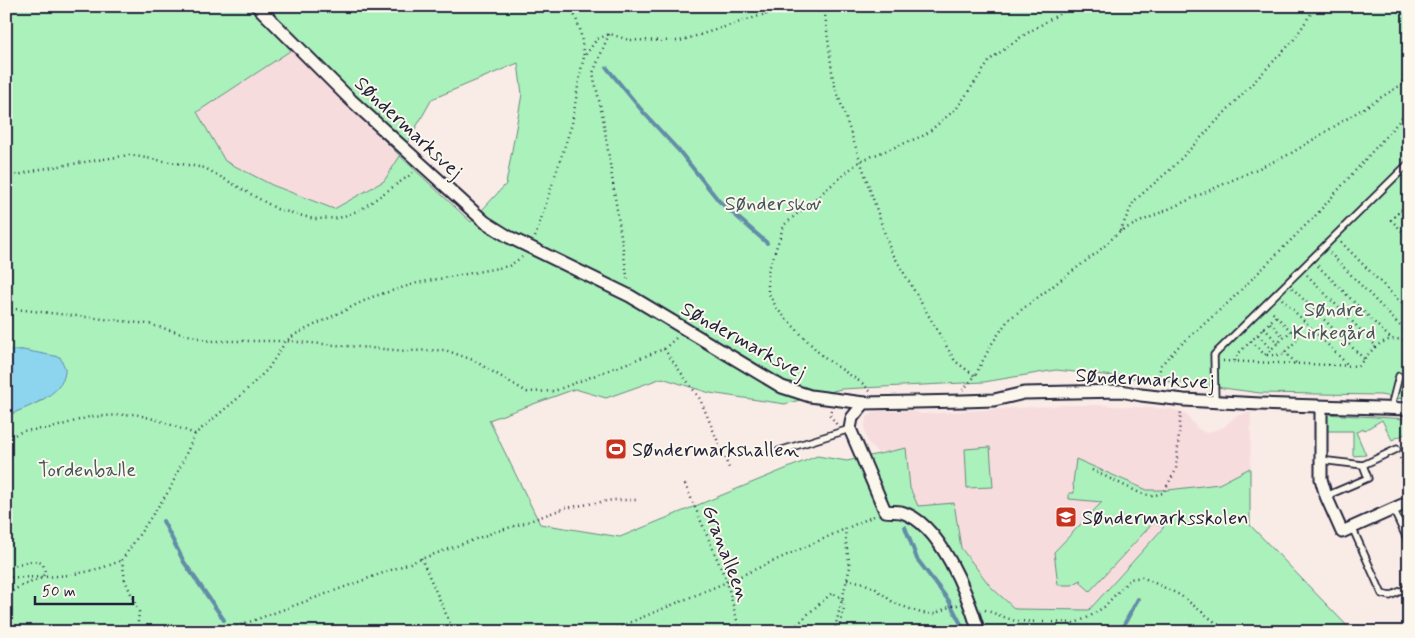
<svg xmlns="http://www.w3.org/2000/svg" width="1415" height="638" font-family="Mynerve,sans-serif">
	<rect width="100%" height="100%" fill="#f9ebe6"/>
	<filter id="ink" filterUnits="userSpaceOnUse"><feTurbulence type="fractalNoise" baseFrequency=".02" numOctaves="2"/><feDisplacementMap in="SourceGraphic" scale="10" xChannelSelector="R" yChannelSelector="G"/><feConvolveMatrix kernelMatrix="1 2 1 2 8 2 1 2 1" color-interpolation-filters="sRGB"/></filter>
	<g filter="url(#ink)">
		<!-- built -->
		<g fill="#f7dcde">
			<polygon points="293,49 400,156 384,181 334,209 272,185 225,161 197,112"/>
			<polygon points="1065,405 1097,405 1171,409 1185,413 1197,428 1206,433 1224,427 1236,416 1251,412 1250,497 1164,527 1089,610 1015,609 991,587 961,548 954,504 918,506 910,488 906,449 878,453 868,443 865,433 865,422 867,417 877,411 914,411 921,414"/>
		</g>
		<!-- green -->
		<g fill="#abf1bc" stroke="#668a7c" fill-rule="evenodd">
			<path d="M 6,6 L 1409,6 L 1409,400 L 1380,395 L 1260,393 L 1201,385 L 1056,370 L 984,382 L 841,389 L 785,404 L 710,393 L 662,378 L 606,398 L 575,389 L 489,420 L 540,524 L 620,537 L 817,456 L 847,461 L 906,448 L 910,488 L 918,506 L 954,503 L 961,548 L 991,587 L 1015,609 L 1089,610 L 1164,527 L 1153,523 L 1090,591 L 1081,583 L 1081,580 L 1072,585 L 1058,585 L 1054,552 L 1102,502 L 1069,499 L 1069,493 L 1074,493 L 1073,483 L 1076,459 L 1147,490 L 1168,490 L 1219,484 L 1250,468 L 1250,525 L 1353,632 L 6,632 L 6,416 L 43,400 L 23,350 L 6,350 ZM 293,49 L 400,156 L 384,181 L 334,209 L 272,185 L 225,161 L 197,112 ZM 518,63 L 522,94 L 506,184 L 471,222 L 400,156 L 432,99 Z"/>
			<polygon points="1325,414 1409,419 1409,432 1392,440 1382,420 1365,430 1364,429 1356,432 1366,455 1353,456 1353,431 1324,431"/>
			<polygon points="990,447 993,487 967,488 965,449"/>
		</g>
		<!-- water -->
		<path fill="#8dd4ef" stroke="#628da7" d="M 6,350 L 23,350 L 60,357 C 62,362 66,368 65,372 C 63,396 25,408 6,416 Z"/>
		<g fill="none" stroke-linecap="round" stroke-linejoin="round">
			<!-- stream -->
			<g stroke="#628da7" stroke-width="4">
				<polyline points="607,68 644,113 680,152 719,201 767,243"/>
				<polyline points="163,521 184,562 224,620"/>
				<polyline points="905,527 917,559 949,601 965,632"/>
				<polyline points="1120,632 1138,599"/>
			</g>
			<!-- lane casing -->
			<g stroke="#22223b" stroke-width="9">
				<g id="lane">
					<polyline points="1215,400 1214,355 1409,163"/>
					<polyline points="1391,407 1399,376"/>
					<polyline points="779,451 850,429"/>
					<polyline points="1320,460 1363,465 1368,478 1326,496"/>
					<polyline points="1363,465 1397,449"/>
					<polyline points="1393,509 1409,543"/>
					<polyline points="1352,527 1382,594 1390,596 1409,587"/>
				</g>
			</g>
			<!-- street casing -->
			<g stroke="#22223b" stroke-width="15">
				<g id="street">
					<polyline points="257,6 351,100 485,222 509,237 630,296 782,387 810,396 864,403 963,401 994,400 1024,393 1121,391 1141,395 1184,400 1260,404 1409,409"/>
					<path d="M 864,403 L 852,418 L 850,429 L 885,511 C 890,512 896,511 901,512 C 941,523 968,596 979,632"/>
					<polyline points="1321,407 1321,479 1326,496 1342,532 1409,502"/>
				</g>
			</g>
			<!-- path -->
			<g stroke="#22223b" stroke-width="2.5" stroke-dasharray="1 4" stroke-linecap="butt">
				<polyline points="571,6 580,29 584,57"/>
				<polyline points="824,6 833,80 890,249 955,361 975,376"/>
				<polyline points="765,15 771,6"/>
				<polyline points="609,34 593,73 603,118 628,282"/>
				<polyline points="1402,82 1409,69"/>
				<polyline points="6,178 41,169 129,155 205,168 277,209 314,219 339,218 360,210 413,173"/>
				<polyline points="1409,202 1391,220 1409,238"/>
				<polyline points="1401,210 1409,218"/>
				<polyline points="1120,231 1134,201 1172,168 1293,41 1316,6"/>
				<polyline points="535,237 572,124 580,74 584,57 597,39 610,34 629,40 680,41 791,6"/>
				<polyline points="1341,242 1409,311"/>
				<polyline points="1330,253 1409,335"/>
				<polyline points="1318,266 1391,339"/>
				<polyline points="1307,275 1376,346"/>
				<polyline points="1292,288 1364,359"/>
				<polyline points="1282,299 1347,364"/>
				<polyline points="6,308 148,324 210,341 286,341 407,351 445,350 473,360 527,392 554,391 664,349 676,338"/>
				<polyline points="1270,323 1284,337"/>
				<polyline points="1264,328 1278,343"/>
				<polyline points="1258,335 1271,349"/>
				<polyline points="1251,341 1265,355 1291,331 1276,316"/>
				<polyline points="664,349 700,399 729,468"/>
				<polyline points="1284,352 1296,363"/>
				<polyline points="1267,355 1282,355 1299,338 1291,331"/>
				<path d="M 1223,361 L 1358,366 C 1374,348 1382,334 1409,341"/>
				<polyline points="1235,361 1237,355 1276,316 1271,311"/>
				<polyline points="1140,382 1158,383"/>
				<polyline points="1158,385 1158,378 1161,365 1177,348 1230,301 1316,215 1409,110"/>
				<polyline points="963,390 975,376 991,345 1008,320 1099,251 1120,231 1290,154 1409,80"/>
				<polyline points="870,391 862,383 823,357 777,309 768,292 768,272 784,225 860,161 925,135 957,108 991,59 1021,37 1072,6"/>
				<polyline points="831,410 830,415 837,425"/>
				<polyline points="6,439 23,431 52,428 89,417 135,414 161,421 195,434"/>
				<polyline points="1400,458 1409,476"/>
				<polyline points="1092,470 1140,493 1152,496 1163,493 1176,470 1181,410"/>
				<polyline points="685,484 727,582 740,632"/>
				<polyline points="421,558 454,632"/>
				<path d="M 6,569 C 18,565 32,557 43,564 L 45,572 L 42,578 L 19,587 L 6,595"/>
				<path d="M 6,577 C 46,578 85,577 122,560"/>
				<polyline points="847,580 861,582 876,589 894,603 921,613 934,614 951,606 958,605"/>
				<polyline points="985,610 1015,621 1075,623 1089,617 1104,607 1130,579 1142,577 1180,595 1228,632"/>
				<polyline points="244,624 248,632"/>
				<polyline points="6,628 9,632"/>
				<polyline points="137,632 139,612 125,580 122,560 170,489 195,434 237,399 268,369 286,341 296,334 372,297 417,283 509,266 522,257"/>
				<polyline points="222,632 492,533 524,523 565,508 613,500 638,500"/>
				<polyline points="607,632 727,582 874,516"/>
				<polyline points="790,632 809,613 832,593 840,597 845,604 838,632"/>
				<polyline points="834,632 850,567 846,543 845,528"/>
			</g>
			<!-- lane -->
			<use href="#lane" stroke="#fbf7ec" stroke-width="5.5"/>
			<!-- street -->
			<use href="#street" stroke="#fbf7ec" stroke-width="11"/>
		</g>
	</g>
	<!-- icons -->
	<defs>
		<g id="stadium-square" transform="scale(1.125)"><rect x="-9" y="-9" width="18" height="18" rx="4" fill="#c8321e" stroke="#fbf7ec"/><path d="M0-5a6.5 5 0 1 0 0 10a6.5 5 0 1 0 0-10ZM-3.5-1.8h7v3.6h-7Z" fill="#fff"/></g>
		<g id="school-square" transform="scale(1.125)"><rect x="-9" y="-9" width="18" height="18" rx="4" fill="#c8321e" stroke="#fbf7ec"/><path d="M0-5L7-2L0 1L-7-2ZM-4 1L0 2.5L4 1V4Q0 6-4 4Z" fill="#fff"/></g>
	</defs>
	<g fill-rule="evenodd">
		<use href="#stadium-square" x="616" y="449"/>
		<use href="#school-square" x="1066" y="517"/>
	</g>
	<g text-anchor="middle" stroke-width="4" stroke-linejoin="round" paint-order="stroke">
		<!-- street labels -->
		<g font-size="20" fill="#22223b" stroke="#fbf7ec">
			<text transform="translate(409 127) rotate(43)" y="7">Søndermarksvej</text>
			<text transform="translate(744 340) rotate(29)" y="7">Søndermarksvej</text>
			<text transform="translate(1145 378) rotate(3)" y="7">Søndermarksvej</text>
			<text transform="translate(727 553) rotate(69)" y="7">Granalleen</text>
		</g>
		<!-- park labels -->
		<g font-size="20" fill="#44565b" stroke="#fbf7ec">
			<text x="773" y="210">Sønderskov</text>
			<text x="1334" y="316">Søndre<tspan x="1334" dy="23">Kirkegård</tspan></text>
			<text x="87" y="476">Tordenballe</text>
		</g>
		<!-- poi labels -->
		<g font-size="20" fill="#22223b" stroke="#fbf7ec" text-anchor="start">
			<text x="632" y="456">Søndermarkshallen</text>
			<text x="1082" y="524">Søndermarksskolen</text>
		</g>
	</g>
	<!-- margin -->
	<rect width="1415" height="638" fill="none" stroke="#fbf7ec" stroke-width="25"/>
	<rect x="12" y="12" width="1390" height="613" fill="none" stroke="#22223b" stroke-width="2" filter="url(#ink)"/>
	<!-- scale -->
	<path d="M35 596v8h98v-8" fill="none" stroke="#22223b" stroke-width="2.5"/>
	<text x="42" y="596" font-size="15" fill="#22223b" stroke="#fbf7ec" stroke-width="4" paint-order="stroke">50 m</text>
</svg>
